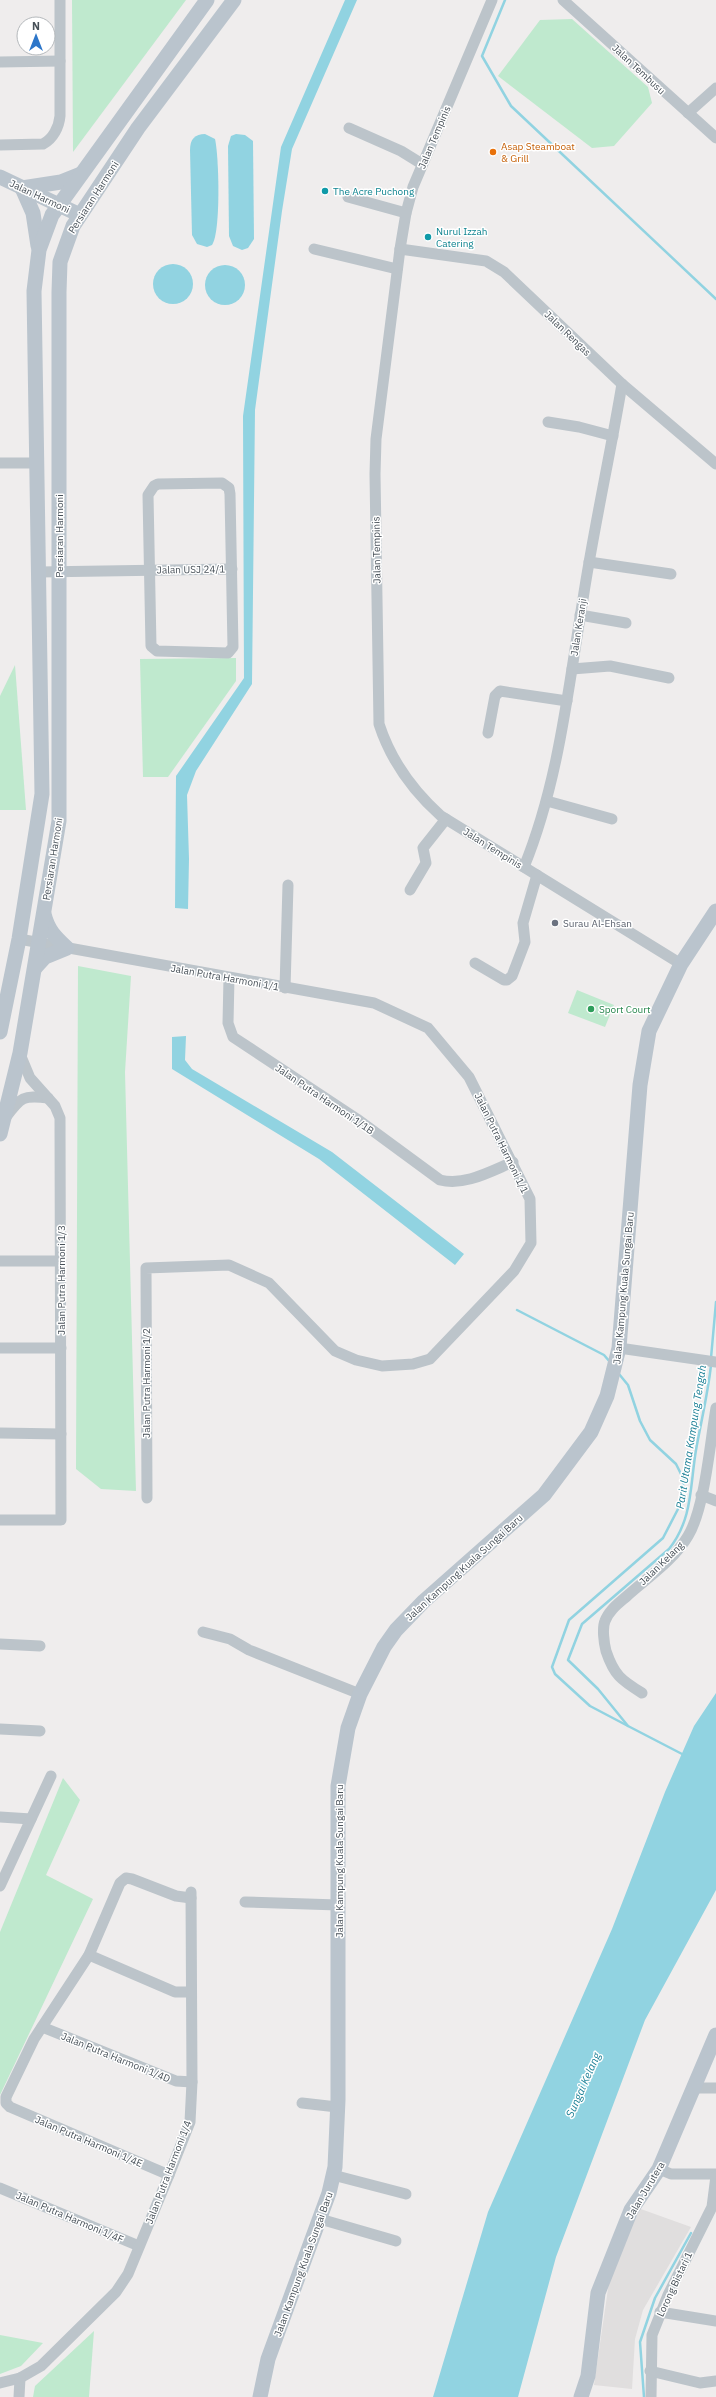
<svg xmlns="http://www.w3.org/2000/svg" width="716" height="2397" font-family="'IBM Plex Sans',sans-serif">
	<rect width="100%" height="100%" fill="#efeded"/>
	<!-- education -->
	<polygon fill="#e0dede" points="638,2208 691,2227 643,2310 635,2339 632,2389 594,2385 609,2282"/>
	<!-- green -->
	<g fill="#bfe9ce">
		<polygon points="72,0 186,0 73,152"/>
		<polygon points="572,19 648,87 652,103 614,146 592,148 498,76 540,20"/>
		<polygon points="236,658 236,681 168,777 143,777 140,659"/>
		<polygon points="15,665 26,810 0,810 0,696"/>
		<polygon points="78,966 131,976 125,1072 136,1491 101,1489 76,1469"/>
		<polygon points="577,990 614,1005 605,1027 568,1013"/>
		<polygon points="63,1778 80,1800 46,1875 93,1899 0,2095 0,1932"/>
		<polygon points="94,2331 89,2397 33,2397 35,2386"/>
		<polygon points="0,2335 43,2343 21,2366 0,2374"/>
	</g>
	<!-- water -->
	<g fill="#91d3e1">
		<polygon points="345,0 357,0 292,149 282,211 255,410 252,684 196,771 187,795 189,859 188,909 175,908 176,776 244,678 243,416 281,147"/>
		<path d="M 205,134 L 215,139 C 219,156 221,232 212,245 L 207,247 L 197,244 L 192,235 L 190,150 C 190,139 195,134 205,134 Z"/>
		<polygon points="236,134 245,135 253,141 254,239 248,248 242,250 233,246 229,236 228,146 231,136"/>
		<circle cx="173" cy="284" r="20"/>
		<circle cx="225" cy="285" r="20"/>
		<polygon points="186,1036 185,1060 192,1069 332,1152 464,1254 455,1265 319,1159 172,1069 172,1037"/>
		<polygon points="716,1693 716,1890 645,2020 556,2257 518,2397 433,2397 488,2212 612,1929 665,1792 694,1726"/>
	</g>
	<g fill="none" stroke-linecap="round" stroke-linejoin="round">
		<!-- stream -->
		<g stroke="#91d3e1" stroke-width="2.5">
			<polyline points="505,0 482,56 511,106 716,299"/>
			<polyline points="517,1310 604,1355 610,1362"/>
			<polyline points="711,1358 716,1302"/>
			<polyline points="619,1374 628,1385 640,1421 650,1440 676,1464 684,1480 678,1509 663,1538 569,1620 552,1667 555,1674 590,1706 628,1726"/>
			<path d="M 684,1755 L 628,1726 L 598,1689 L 568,1660 L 582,1624 L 669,1549 C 693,1519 690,1485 696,1450 C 701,1422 708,1393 711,1365"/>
			<polyline points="644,2397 640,2342 655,2298 691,2233"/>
		</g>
		<!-- street -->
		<g stroke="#bcc4ca" stroke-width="11">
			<path d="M 492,0 L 413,187 L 406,213 L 400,249 L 376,439 L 375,474 L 379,724 C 391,761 412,790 441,816 L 681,964"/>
			<polyline points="563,0 716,138"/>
			<polyline points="0,62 60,61"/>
			<polyline points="688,113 716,88"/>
			<polyline points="349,128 401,151 422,164"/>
			<path d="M 0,145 L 43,144 C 53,139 59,127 60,116 L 60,0"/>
			<polyline points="348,197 406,213"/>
			<polyline points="314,249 397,269"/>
			<polyline points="400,249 486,261 504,272 622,384 716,464"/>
			<polyline points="548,422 579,427 613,436"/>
			<polyline points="0,463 37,463"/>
			<polygon points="222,483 229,488 230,494 233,647 228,653 157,651 151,646 148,495 154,486 158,484"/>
			<polyline points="589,562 671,574"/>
			<polyline points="39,572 232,569"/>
			<polyline points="580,615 626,623"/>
			<polyline points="572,669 610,666 669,678"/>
			<polyline points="488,733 495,696 500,691 567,701"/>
			<polyline points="547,801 612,819"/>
			<path d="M 524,867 C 559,781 568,689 583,599 C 594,527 610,456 622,384"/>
			<polyline points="410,890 426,863 423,848 446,819"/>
			<polyline points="19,939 374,1003 428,1028 469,1077 530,1199 531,1243 514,1271 430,1359 413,1364 382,1366 356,1360 335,1351 269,1283 229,1265 146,1268 147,1498"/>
			<polyline points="475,963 504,980 507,980 512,976 525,942 523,923 537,875"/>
			<path d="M 229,978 L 228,1023 L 233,1037 L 357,1119 L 440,1180 C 465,1186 489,1172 513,1162"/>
			<polyline points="285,988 288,885"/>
			<path d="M 6,1117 C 21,1097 23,1095 48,1098"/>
			<polyline points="0,1261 61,1261"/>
			<polyline points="0,1348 61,1348"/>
			<polyline points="619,1348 716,1362"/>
			<polyline points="0,1433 61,1434"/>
			<polyline points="701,1495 716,1501"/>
			<polyline points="0,1520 61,1520 60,1118 55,1106 30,1078 20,1054"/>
			<polyline points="203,1632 230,1639 249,1650 360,1694"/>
			<polyline points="0,1644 40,1646"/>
			<path d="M 642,1693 C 621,1680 614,1675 606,1651 C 604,1643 602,1628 605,1621 C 609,1610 619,1603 627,1596 C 647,1578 674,1560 688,1536 C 705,1508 710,1442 716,1408"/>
			<polyline points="0,1729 40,1731"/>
			<polyline points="0,1817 31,1819"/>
			<polyline points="0,1886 51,1776"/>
			<polyline points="245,1902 338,1905"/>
			<polyline points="89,1955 175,1992 190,1992"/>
			<polyline points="42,2027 176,2081 192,2082"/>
			<polyline points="693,2088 716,2088"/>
			<polyline points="302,2103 337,2107"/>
			<polyline points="659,2169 671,2174 716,2174"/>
			<polyline points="169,2175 10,2107 6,2103 6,2097 34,2039 89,1955 120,1883 126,1878 132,1879 176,1896 191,1898"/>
			<polyline points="333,2175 406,2194"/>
			<polyline points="0,2188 139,2246"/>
			<polyline points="320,2219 396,2241"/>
			<polyline points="660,2312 716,2321"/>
			<polyline points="650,2371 700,2383 716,2381"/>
			<polyline points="0,2383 20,2378 41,2366 116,2292 128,2274 169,2175 190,2122 192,2082 191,1892"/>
			<polyline points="19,2397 20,2378"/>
			<polyline points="651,2397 652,2335 668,2295 712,2207 716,2176"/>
		</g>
		<!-- secondary -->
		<g stroke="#bac4cd" stroke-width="15">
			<polyline points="0,177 80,215"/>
			<polyline points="22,188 33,213 38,246"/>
			<polyline points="22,188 61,182 81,174"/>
			<path d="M 35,968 L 45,957 L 67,948 C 55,937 48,930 44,914"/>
			<polyline points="0,1032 19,939 42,794 34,291 39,250 52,215 207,0"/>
			<polyline points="0,1134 20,1053 59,821 59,292 60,262 73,226 138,128 234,0"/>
			<polyline points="260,2397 268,2359 329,2193 335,2167 338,2100 338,1786 348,1728 360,1694 384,1647 396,1630 424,1601 544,1495 591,1432 607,1396 619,1348 640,1085 649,1031 681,964 716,911"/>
			<polyline points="581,2397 588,2376 598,2293 631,2210 659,2169 716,2035"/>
		</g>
	</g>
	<!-- markers -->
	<circle fill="#e8710a" stroke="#fff" stroke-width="1.5" cx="493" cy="152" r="4"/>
	<g fill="#0f9aa8" stroke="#fff" stroke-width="1.5">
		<circle cx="325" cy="191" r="4"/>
		<circle cx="428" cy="237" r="4"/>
	</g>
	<circle fill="#6b7280" stroke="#fff" stroke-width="1.5" cx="555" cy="923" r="4"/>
	<circle fill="#2e9e5b" stroke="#fff" stroke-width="1.5" cx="591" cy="1009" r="4"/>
	<g text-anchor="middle" stroke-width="3" stroke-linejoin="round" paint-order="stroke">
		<!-- street labels -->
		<g font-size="10" fill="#475058" stroke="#fff">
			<text transform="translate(639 69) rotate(43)" y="4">Jalan Tembusu</text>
			<text transform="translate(434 137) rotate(-67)" y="4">Jalan Tempinis</text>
			<text transform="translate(40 196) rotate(25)" y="4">Jalan Harmoni</text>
			<text transform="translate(93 197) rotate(-57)" y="4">Persiaran Harmoni</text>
			<text transform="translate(568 333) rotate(44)" y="4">Jalan Rengas</text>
			<text transform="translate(59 536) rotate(-90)" y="4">Persiaran Harmoni</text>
			<text transform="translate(376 550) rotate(-91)" y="4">Jalan Tempinis</text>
			<text transform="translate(191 569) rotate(-1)" y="4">Jalan USJ 24/1</text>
			<text transform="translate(578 627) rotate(-81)" y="4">Jalan Keranji</text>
			<text transform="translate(493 848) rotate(32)" y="4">Jalan Tempinis</text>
			<text transform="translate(52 859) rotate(-81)" y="4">Persiaran Harmoni</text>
			<text transform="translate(225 977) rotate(10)" y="4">Jalan Putra Harmoni 1/1</text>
			<text transform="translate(325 1099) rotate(34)" y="4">Jalan Putra Harmoni 1/1B</text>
			<text transform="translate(502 1143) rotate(64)" y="4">Jalan Putra Harmoni 1/1</text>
			<text transform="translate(61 1280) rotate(-90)" y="4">Jalan Putra Harmoni 1/3</text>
			<text transform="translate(623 1288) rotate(-85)" y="4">Jalan Kampung Kuala Sungai Baru</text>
			<text transform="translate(146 1383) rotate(-90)" y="4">Jalan Putra Harmoni 1/2</text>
			<text transform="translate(661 1563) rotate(-44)" y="4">Jalan Kelang</text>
			<text transform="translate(464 1567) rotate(-42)" y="4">Jalan Kampung Kuala Sungai Baru</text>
			<text transform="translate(339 1861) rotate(-90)" y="4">Jalan Kampung Kuala Sungai Baru</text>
			<text transform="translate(116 2057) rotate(22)" y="4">Jalan Putra Harmoni 1/4D</text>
			<text transform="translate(89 2141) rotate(23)" y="4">Jalan Putra Harmoni 1/4E</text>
			<text transform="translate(168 2172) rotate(-69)" y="4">Jalan Putra Harmoni 1/4</text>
			<text transform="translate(645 2190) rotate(-59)" y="4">Jalan Jurutera</text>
			<text transform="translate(70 2217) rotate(23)" y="4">Jalan Putra Harmoni 1/4F</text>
			<text transform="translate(303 2264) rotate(-70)" y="4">Jalan Kampung Kuala Sungai Baru</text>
			<text transform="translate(674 2284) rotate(-65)" y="4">Lorong Bistari 1</text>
		</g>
		<!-- food labels -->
		<g font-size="10" fill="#c56008" stroke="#fff" text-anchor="start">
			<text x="501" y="150">Asap Steamboat<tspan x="501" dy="12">&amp; Grill</tspan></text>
		</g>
		<!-- culture labels -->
		<g font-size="10" fill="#0d838f" stroke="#fff" text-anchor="start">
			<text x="333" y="195">The Acre Puchong</text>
			<text x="436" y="235">Nurul Izzah<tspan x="436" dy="12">Catering</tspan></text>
		</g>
		<!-- worship labels -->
		<g font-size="10" fill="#5b616d" stroke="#fff" text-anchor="start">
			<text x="563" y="927">Surau Al-Ehsan</text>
		</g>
		<!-- leisure labels -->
		<g font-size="10" fill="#27864d" stroke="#fff" text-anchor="start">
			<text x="599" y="1013">Sport Court</text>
		</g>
		<!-- water labels -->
		<g font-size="11" font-style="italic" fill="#1c8096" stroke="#fff">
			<text transform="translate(691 1437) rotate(-81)" y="4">Parit Utama Kampung Tengah</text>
			<text transform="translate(583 2085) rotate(-66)" y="4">Sungai Kelang</text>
		</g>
	</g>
	<!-- north arrow -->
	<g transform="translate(36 36)"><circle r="19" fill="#ffffff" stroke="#b5b9bc"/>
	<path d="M0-3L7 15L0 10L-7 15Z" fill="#2d76c9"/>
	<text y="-6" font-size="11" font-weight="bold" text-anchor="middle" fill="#475058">N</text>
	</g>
</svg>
